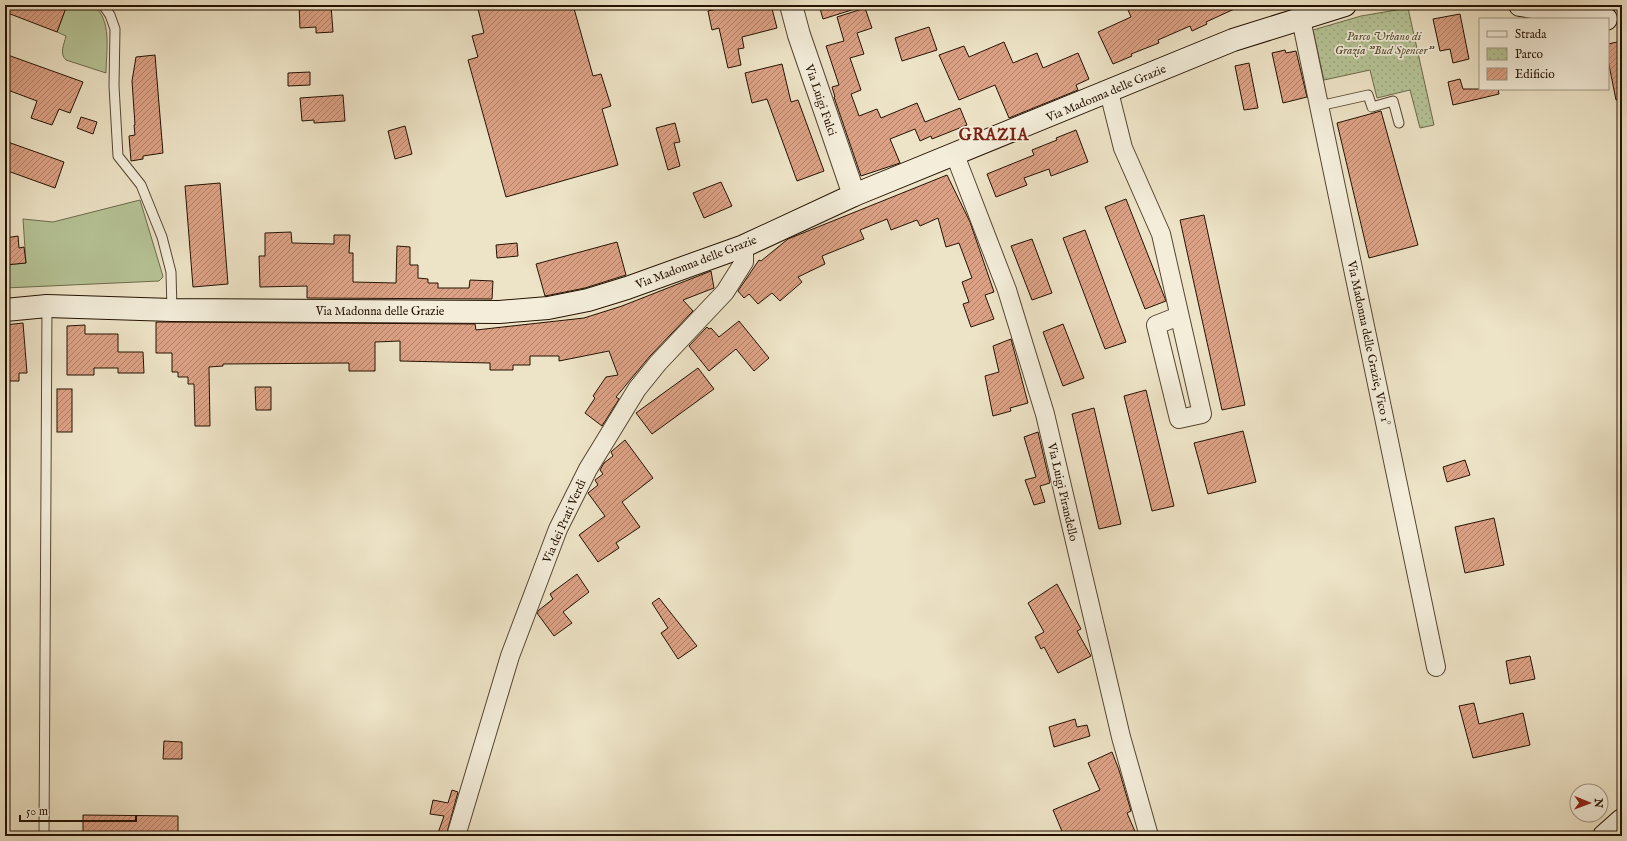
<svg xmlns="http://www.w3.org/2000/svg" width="1627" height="841" font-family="'IM FELL English',serif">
	<defs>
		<pattern id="park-dots" width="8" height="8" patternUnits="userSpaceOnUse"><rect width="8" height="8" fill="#b6c497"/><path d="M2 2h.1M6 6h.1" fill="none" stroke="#9ca780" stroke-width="1.8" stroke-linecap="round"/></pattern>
		<pattern id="building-hatch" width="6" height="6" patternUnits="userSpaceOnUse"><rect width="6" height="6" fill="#dca185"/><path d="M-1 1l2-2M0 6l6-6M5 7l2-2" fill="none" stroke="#b2826a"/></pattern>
	</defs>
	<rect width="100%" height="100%" fill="#ede3c6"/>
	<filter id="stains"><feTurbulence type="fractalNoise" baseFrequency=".005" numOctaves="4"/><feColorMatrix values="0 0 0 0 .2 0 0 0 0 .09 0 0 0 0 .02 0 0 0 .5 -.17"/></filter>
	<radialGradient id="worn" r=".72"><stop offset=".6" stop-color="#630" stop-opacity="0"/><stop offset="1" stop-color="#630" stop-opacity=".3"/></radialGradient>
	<!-- grass -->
	<g fill="#b6c497" stroke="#6d6b4c">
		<path d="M 67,5 L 92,5 C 113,18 106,52 106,73 L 66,60 C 59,53 64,45 66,36 L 57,32 Z"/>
		<polygon points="1574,5 1615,5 1614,13"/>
		<polygon points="140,200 162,273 163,277 159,281 5,288 5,265 26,263 23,219 53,222"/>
	</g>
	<!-- park -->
	<polygon fill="url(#park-dots)" stroke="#6d6b4c" points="1408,8 1434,125 1420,128 1410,90 1377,98 1370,70 1324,80 1313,30 1361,16"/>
	<!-- building -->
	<g fill="url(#building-hatch)" stroke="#241201">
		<polygon points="5,5 67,5 57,32 5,12"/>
		<polygon points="299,5 331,5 333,32 316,33 316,27 300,28"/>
		<polygon points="477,5 573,5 593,76 601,74 611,106 602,109 618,165 506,197 468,60 478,57 472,36 484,33"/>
		<polygon points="749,5 771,5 777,28 742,37 744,48 738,49 741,65 728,68 719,28 712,30 708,11 730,6 730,9"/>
		<polygon points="819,5 858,5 858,8 823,19"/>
		<polygon points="1126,5 1243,5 1206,22 1207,24 1192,31 1190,26 1158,40 1159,43 1131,54 1132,56 1113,64 1098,32 1131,17"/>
		<polygon points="865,8 872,28 857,33 864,54 850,58 861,90 851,94 859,116 877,109 881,118 917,103 925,122 960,108 967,125 932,139 931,136 920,141 915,129 890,139 900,163 861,176 834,97 835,97 832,87 839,85 826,46 844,41 837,17"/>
		<polygon points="1460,14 1469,59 1453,63 1450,49 1440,51 1433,19"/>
		<polygon points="929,27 937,50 902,61 895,38"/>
		<polygon points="1622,41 1622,99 1616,100 1608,60 1608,44"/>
		<polygon points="1004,42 1013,63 1037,53 1043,68 1078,53 1089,79 1076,85 1078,90 1009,118 995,85 959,100 939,55 964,46 969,57"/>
		<polygon points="1285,50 1286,53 1296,51 1307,97 1283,103 1272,53"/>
		<polygon points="5,54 83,82 70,113 59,109 52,125 31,118 37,101 5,89"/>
		<polygon points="155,55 163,153 143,156 143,159 131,161 129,136 135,135 134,125 135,125 132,81 136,57"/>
		<polygon points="1249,63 1258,108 1244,110 1235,66"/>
		<polygon points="782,64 791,102 798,100 824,171 797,181 767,99 752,103 745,73"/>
		<polygon points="310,72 310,85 288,86 288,73"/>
		<polygon points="1460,79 1463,89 1498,89 1499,94 1453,105 1448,82"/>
		<polygon points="343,95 345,121 314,123 314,120 302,121 300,98"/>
		<polygon points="1381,111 1418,245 1369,258 1337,123"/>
		<polygon points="81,117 97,122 93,134 77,128"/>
		<polygon points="675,123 680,142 674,143 680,166 668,170 656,128"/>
		<polygon points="405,126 412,154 395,159 388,131"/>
		<polygon points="1076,130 1088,162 1051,176 1049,169 1024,178 1027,185 996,197 987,174 1034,155 1032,150 1057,140 1056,138"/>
		<polygon points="5,141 64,162 55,188 5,170"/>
		<polygon points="947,175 970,222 994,292 985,295 994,319 971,327 963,304 969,302 962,282 972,278 959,243 946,247 938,218 920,226 917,220 891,230 887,219 860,230 864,239 822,256 825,264 798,277 802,282 780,301 772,293 758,304 749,294 744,298 738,291 759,260 761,261 788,239"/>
		<polygon points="721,182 732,206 704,218 693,193"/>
		<polygon points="220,183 228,284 193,287 185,186"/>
		<polygon points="1126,199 1166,301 1145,309 1105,207"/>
		<polygon points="1204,215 1245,405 1222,410 1180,220"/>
		<polygon points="1085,230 1126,342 1105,349 1063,238"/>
		<polygon points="291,232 292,243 334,244 334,235 350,235 349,253 353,253 353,282 396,283 397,246 410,247 410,265 418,265 418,278 428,279 428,283 438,283 438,288 469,288 470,280 493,281 492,299 307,298 307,286 260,287 259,256 265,256 265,233"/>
		<polygon points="18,236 19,248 24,247 26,263 5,265 5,238"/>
		<polygon points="1032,239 1052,293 1032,300 1011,246"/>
		<polygon points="617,242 626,275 585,288 545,296 536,264"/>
		<polygon points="517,243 518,256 497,258 496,245"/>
		<polygon points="711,271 714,288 683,300 693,311 650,356 616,397 619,399 602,426 585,413 595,398 593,396 606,377 618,375 609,351 559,361 559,356 530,356 530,365 513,365 513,370 490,370 490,363 400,361 400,341 375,342 375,371 349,371 349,363 223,364 223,366 209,367 210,426 195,426 194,384 188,384 188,377 178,377 178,372 172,372 172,353 156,353 156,322 475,324 476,330 584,318 622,306"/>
		<polygon points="739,321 769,358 754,371 736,349 709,371 689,346 707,327 709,329 711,328 719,337"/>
		<polygon points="23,323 27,373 19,373 19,381 5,381 5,325"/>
		<polygon points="1063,324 1084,378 1063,386 1043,332"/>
		<polygon points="85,325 85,334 118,334 118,352 143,352 144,373 118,373 118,368 94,368 94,375 67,375 67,326"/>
		<polygon points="1011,339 1028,403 1010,408 1011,411 993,416 985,376 999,372 993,346"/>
		<polygon points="698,368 714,389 652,434 636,413"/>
		<polygon points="255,387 271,387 271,410 256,410"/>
		<rect x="57" y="389" width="15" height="43"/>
		<polygon points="1146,390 1174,506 1152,511 1124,396"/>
		<polygon points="1094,408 1121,524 1099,529 1072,414"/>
		<polygon points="1243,431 1256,482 1208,494 1194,443"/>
		<polygon points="1038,432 1050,483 1040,486 1045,502 1034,505 1025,480 1036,477 1024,437"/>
		<polygon points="625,440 653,478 622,502 640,527 616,543 619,548 598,562 579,535 605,516 588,493 598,485 595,480 603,474 600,470 604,463 613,456 611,452 612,451"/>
		<polygon points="1465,460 1470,475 1447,482 1443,467"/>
		<polygon points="1494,518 1504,565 1465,573 1455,527"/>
		<polygon points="577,574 589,592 563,612 572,623 554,636 537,613 539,610 553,599 550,594"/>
		<polygon points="1057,584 1081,629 1077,631 1091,656 1058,673 1044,647 1041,649 1035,637 1044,632 1028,603"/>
		<polygon points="659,598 697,646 678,659 661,633 668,628 652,603"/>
		<polygon points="1530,656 1535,679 1510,684 1506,661"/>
		<polygon points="1474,703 1479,724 1523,713 1530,745 1473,758 1459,706"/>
		<polygon points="1075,719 1077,727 1087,725 1090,736 1054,747 1049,727"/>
		<polygon points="164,741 182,742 182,759 163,759"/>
		<polygon points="1112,752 1119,770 1131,811 1127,813 1137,836 1064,836 1053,810 1100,790 1088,763"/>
		<polygon points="452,790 458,792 446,836 437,836 444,816 430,814 433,800 448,803"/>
		<polygon points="83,815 178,816 178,836 83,836"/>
	</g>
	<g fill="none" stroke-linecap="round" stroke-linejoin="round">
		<!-- service casing -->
		<g stroke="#564632" stroke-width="11">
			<g id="service">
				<polyline points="103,5 110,15 115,29 114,86 118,156 141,185 162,237 171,272 172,310"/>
				<polyline points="1319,106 1368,95 1372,107 1393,101 1399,123"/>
				<polyline points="44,836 47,306"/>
			</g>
		</g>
		<!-- minor casing -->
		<g stroke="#564632" stroke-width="20">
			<g id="minor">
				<polyline points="1301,19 1436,667"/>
				<polyline points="1109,92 1123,148 1161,234 1202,414 1179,419 1156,325 1179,316"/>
				<polyline points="955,155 1007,290 1045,414 1121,737 1149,836"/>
				<polyline points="456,836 510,656 558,529 588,469 637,389 658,363 725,292 744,262 744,246"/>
			</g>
		</g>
		<!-- tertiary casing -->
		<g stroke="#564632" stroke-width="24">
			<polyline id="tertiary" points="791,5 799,35 854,195"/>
		</g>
		<!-- secondary casing -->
		<g stroke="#241201" stroke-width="24">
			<g id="secondary">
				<polyline points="1520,5 1606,19"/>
				<polyline points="5,310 47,306 172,310 499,312 548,308 588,300 627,288 744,246 854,195 1233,40 1345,5"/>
				<polyline points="1604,836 1622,820"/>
			</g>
		</g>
		<!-- service -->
		<use href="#service" stroke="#f3edda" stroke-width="9"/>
		<!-- minor -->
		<use href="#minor" stroke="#f3edda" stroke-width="18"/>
		<!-- tertiary -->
		<use href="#tertiary" stroke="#f3edda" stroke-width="22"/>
		<!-- secondary -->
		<use href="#secondary" stroke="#f3edda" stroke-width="22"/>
	</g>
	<g text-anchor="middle" stroke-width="3.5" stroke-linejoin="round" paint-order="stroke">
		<!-- park labels -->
		<g font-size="12" font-style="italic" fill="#575036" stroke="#f3edda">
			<text x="1384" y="40">Parco Urbano di<tspan x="1384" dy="14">Grazia "Bud Spencer"</tspan></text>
		</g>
		<!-- street labels -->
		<g font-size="12" fill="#241201" stroke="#f3edda">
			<text transform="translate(1106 93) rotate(-23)" y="4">Via Madonna delle Grazie</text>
			<text transform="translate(821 100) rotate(71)" y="4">Via Luigi Fulci</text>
			<text transform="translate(696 262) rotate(-21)" y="4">Via Madonna delle Grazie</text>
			<text x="380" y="315">Via Madonna delle Grazie</text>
			<text transform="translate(1369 343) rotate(78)" y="4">Via Madonna delle Grazie, Vico 1°</text>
			<text transform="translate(1063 492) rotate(77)" y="4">Via Luigi Pirandello</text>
			<text transform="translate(564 521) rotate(-66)" y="4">Via dei Prati Verdi</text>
		</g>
		<!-- district labels -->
		<g font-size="16" font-weight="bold" letter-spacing="1" fill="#7a1f14" stroke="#f3edda">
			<text x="994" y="140">GRAZIA</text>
		</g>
	</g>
	<!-- margin -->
	<rect width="1627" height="841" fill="none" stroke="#ede3c6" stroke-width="20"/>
	<rect x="6" y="6" width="1615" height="829" fill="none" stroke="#241201" stroke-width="2"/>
	<rect x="10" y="10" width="1607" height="821" fill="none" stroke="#241201"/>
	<!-- legend -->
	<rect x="1479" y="18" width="130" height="72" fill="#f3edda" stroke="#a09583"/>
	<rect x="1487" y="31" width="20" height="6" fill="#f3edda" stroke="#a09583"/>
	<text x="1515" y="38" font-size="12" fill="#241201">Strada</text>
	<rect x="1487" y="48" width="20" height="12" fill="url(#park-dots)" stroke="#a09583"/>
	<text x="1515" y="58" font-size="12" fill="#241201">Parco</text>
	<rect x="1487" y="68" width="20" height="12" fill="url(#building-hatch)" stroke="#a09583"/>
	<text x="1515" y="78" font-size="12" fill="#241201">Edificio</text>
	<!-- north arrow -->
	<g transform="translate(1589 803) rotate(91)"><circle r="19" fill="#f3edda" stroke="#a09583"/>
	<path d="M0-3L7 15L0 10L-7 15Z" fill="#8f2418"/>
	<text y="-6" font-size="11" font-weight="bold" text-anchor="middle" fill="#241201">N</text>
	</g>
	<!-- scale -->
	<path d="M20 815v6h116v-6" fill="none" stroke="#241201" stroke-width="2"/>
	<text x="26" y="815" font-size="12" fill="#241201" stroke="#f3edda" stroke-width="3" paint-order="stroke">50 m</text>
	<rect width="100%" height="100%" filter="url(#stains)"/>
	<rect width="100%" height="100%" fill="url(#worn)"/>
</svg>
